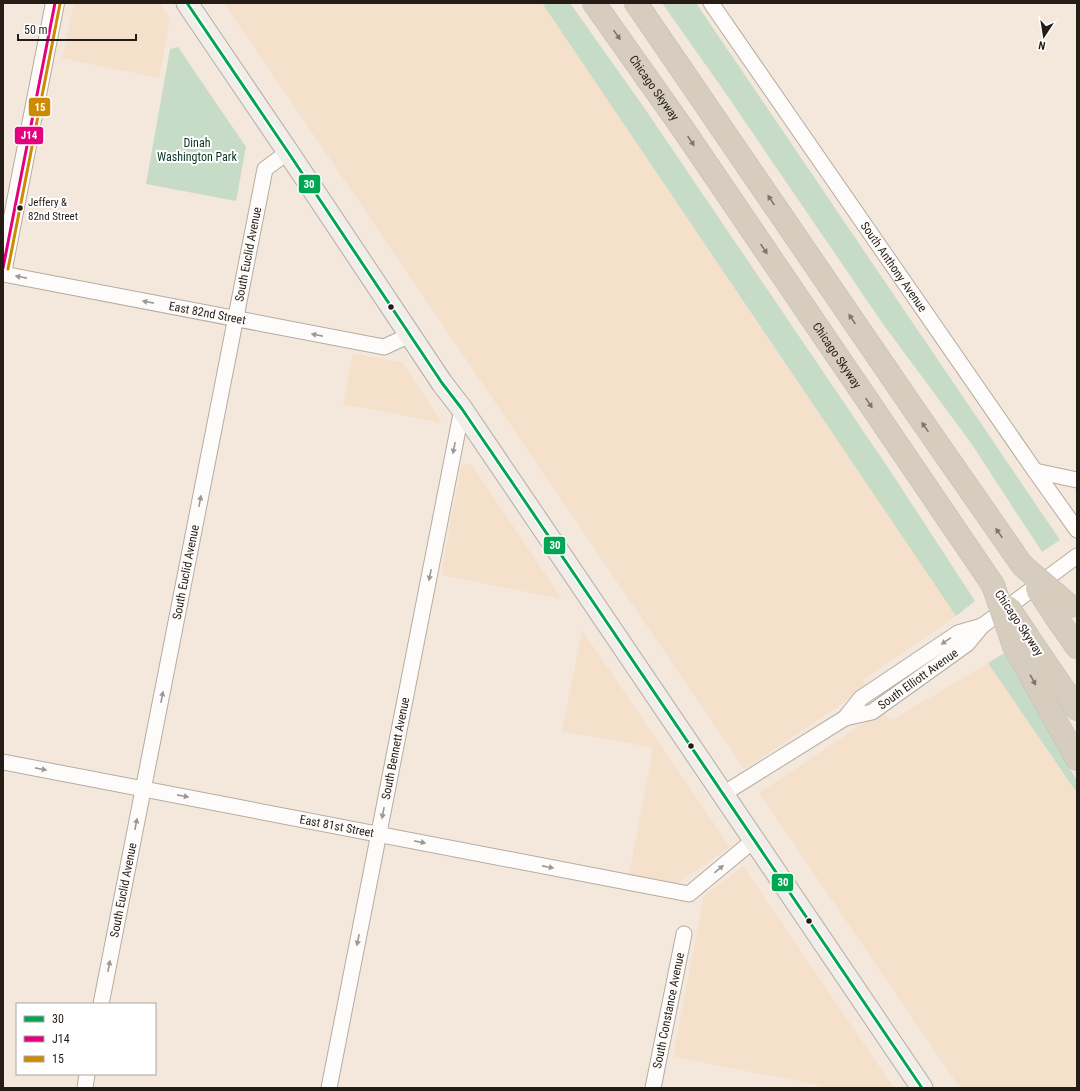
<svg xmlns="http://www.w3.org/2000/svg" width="1080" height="1091" font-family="'Roboto Condensed',sans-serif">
	<rect width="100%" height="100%" fill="#f4e8dc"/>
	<!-- built -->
	<g fill="#f5e0cc">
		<polygon points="74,3 159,3 170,19 159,78 62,58"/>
		<polygon points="224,3 542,3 956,616 863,680 867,687 744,769"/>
		<polygon points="353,353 403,363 442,423 343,404"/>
		<polygon points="465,464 472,465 562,599 441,575 461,467"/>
		<polygon points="582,630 730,847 674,885 629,876 653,748 649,747 562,731"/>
		<polygon points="988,663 1077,793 1077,1088 960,1088 759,793 883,710 890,721"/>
		<polygon points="743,866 894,1088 818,1088 818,1085 673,1057 704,896"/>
	</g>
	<!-- green -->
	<g fill="#c6dcc7">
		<polygon points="542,3 570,3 643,106 891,472 975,601 956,616"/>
		<polygon points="662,3 696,3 1060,540 1042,552 971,443 883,324 722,88"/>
		<polygon points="178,47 246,147 236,201 146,184 170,49"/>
		<polygon points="1009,650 1031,699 1077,781 1077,793 988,663"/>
	</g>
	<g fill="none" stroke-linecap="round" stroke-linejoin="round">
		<!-- minor casing -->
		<g stroke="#b5aca2" stroke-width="17">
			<g id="minor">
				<path id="s1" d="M 711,3 L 1035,471 L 1077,530"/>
				<path id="s2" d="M 3,274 L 384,347 L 410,335"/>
				<polyline points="1035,471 1077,480"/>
				<polyline points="845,718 861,698 958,633 982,626"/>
				<path id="s3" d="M 3,762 L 689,894 L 754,840"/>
				<path id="s4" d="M 723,794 L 845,718 L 872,712 L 967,644 L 982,626 L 1077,556"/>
				<path id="s5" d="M 101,1004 L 265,169 L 288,152"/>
				<polyline points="85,1088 87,1074"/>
				<path id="s6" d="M 329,1088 L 462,409"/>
				<path id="s7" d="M 653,1088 L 684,934"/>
			</g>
		</g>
		<!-- tertiary casing -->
		<g stroke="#b5aca2" stroke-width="20">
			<polyline id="tertiary" points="3,268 55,3"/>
		</g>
		<!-- secondary casing -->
		<g stroke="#b5aca2" stroke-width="23">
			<path id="secondary" d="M 187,3 L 288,152 L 442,383 L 462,409 C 617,635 769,862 922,1088"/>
		</g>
		<!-- motorway casing -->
		<g stroke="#cbc5bf" stroke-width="24">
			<g id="motorway">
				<path id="s8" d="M 594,3 L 683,129 L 993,585"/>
				<polyline points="636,3 915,411 1022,565"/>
				<polyline points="1056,617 1077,647"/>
				<polyline points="1028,637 1077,709"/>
				<polyline points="1014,646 1077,759"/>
			</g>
		</g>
		<!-- minor -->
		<use href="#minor" stroke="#fdfcfa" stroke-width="15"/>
		<!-- tertiary -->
		<use href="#tertiary" stroke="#fdfcfa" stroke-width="18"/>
		<!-- secondary -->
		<use href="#secondary" stroke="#f1ede8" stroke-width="21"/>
		<!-- motorway -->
		<use href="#motorway" stroke="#d6cdbf" stroke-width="22"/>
		<!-- motorway-bridge casing -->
		<g stroke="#cbc5bf" stroke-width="24" stroke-linecap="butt">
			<g id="motorway-bridge">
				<polyline points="1022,565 1071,607"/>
				<polyline points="993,585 1014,646"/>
				<polyline points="1037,588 1056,617"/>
				<polyline points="1008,607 1028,637"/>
			</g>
		</g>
		<!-- motorway-bridge -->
		<use href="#motorway-bridge" stroke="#d6cdbf" stroke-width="22"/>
		<!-- bus-1 casing -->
		<g stroke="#fff" stroke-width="6">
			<polyline id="bus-1" points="187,3 288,152 442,383 462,409 520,494 922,1088"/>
		</g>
		<!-- bus-2 casing -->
		<g stroke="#fff" stroke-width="6">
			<polyline id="bus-2" points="3,268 55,3"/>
		</g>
		<!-- bus-3 casing -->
		<g stroke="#fff" stroke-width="6">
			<polyline id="bus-3" points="8,269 60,4"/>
		</g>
		<!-- bus-1 -->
		<use href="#bus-1" stroke="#00a651" stroke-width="3"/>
		<!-- bus-2 -->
		<use href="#bus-2" stroke="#e5007d" stroke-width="3"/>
		<!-- bus-3 -->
		<use href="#bus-3" stroke="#cd8b04" stroke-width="3"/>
	</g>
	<!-- one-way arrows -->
	<defs><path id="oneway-solid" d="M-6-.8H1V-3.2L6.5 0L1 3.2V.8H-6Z"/></defs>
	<g fill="#7e756a">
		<use href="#oneway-solid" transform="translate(617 35) rotate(55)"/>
		<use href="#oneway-solid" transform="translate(691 141) rotate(56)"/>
		<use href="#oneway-solid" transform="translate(771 200) rotate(-124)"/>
		<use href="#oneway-solid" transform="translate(764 249) rotate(56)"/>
		<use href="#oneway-solid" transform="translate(852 319) rotate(-124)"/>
		<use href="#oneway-solid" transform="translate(869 403) rotate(56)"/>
		<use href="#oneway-solid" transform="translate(925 427) rotate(-125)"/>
		<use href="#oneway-solid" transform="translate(999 533) rotate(-125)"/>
		<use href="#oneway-solid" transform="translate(1033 680) rotate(61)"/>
	</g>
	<g fill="#9c9893">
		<use href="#oneway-solid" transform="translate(21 277) rotate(-169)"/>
		<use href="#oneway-solid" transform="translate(148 302) rotate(-169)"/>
		<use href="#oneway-solid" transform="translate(317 335) rotate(-169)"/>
		<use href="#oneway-solid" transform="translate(454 448) rotate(101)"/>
		<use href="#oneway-solid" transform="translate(200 501) rotate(-79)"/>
		<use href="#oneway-solid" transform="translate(430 575) rotate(101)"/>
		<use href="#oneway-solid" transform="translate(946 641) rotate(146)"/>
		<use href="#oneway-solid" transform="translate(162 697) rotate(-79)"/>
		<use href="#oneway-solid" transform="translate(41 769) rotate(11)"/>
		<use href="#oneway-solid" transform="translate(183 796) rotate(11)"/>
		<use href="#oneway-solid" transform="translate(383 813) rotate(101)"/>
		<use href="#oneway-solid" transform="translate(136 824) rotate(-79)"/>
		<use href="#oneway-solid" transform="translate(420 842) rotate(11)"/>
		<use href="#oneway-solid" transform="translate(548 867) rotate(11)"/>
		<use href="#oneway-solid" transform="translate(719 869) rotate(-40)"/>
		<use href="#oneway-solid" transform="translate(358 940) rotate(101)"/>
		<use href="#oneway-solid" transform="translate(109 966) rotate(-79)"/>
	</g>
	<!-- markers -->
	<g fill="#251d15" stroke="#fff" stroke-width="1.5">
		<circle cx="20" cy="208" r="3.5"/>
		<circle cx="391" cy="307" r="3.5"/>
		<circle cx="691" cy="746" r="3.5"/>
		<circle cx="809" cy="921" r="3.5"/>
	</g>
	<g text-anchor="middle" stroke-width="4" stroke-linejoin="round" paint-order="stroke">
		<!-- bus labels -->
		<g font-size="11" fill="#251d15" stroke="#fff" text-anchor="start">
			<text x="28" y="206">Jeffery &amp;<tspan x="28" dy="14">82nd Street</tspan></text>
		</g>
		<!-- street labels -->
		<g font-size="12" fill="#251d15" stroke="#fff">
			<text dy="4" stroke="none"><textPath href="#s8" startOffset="104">Chicago Skyway</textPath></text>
			<text dy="4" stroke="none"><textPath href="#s5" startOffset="764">South Euclid Avenue</textPath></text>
			<text dy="4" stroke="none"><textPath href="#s1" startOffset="321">South Anthony Avenue</textPath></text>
			<text dy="4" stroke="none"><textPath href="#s2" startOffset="208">East 82nd Street</textPath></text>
			<text dy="4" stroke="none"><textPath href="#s8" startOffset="428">Chicago Skyway</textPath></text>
			<text dy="4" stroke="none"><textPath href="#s5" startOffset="440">South Euclid Avenue</textPath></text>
			<text transform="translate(1019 623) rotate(56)" y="4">Chicago Skyway</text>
			<text dy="4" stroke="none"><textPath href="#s4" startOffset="228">South Elliott Avenue</textPath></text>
			<text dy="4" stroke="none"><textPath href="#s6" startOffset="346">South Bennett Avenue</textPath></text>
			<text dy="4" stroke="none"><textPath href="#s3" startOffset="340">East 81st Street</textPath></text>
			<text dy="4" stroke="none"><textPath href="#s5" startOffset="116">South Euclid Avenue</textPath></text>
			<text dy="4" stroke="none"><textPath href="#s7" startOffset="79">South Constance Avenue</textPath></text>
		</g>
		<!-- park labels -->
		<g font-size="12" fill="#083320" stroke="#fff">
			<text x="197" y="147">Dinah<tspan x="197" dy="14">Washington Park</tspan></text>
		</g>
	</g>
	<g stroke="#fff" stroke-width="1.5">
		<rect x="28" y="97" width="23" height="20" rx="4" fill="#cd8b04"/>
		<rect x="14" y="126" width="30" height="19" rx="4" fill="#e5007d"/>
		<rect x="298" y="174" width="23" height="20" rx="4" fill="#00a651"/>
		<rect x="543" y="536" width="23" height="19" rx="4" fill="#00a651"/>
		<rect x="771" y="873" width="23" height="19" rx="4" fill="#00a651"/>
	</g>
	<g font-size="11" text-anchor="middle" font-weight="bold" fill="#fff">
		<text x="40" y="111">15</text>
		<text x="29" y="139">J14</text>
		<text x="309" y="188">30</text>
		<text x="555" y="549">30</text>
		<text x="783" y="886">30</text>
	</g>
	<!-- border -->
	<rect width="1080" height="1091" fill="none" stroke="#251d15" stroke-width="8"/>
	<!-- legend -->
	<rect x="16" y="1003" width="140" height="72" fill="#ffffff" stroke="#a8a5a1"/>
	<rect x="24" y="1016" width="20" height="6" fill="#00a651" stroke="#a8a5a1"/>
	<text x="52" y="1023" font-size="12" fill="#251d15">30</text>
	<rect x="24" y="1036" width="20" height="6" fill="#e5007d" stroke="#a8a5a1"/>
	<text x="52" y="1043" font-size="12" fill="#251d15">J14</text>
	<rect x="24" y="1056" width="20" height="6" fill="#cd8b04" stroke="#a8a5a1"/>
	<text x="52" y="1063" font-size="12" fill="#251d15">15</text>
	<!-- north arrow -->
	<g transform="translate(1044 36) rotate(192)" stroke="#ffffff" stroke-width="3" paint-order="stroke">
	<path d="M0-3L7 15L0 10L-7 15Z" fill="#251d15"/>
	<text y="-6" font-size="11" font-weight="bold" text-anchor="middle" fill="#251d15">N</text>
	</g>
	<!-- scale -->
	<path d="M18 34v6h118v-6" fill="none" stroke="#251d15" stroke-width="2"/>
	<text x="24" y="34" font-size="12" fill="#251d15" stroke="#ffffff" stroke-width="3" paint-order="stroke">50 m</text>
</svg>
